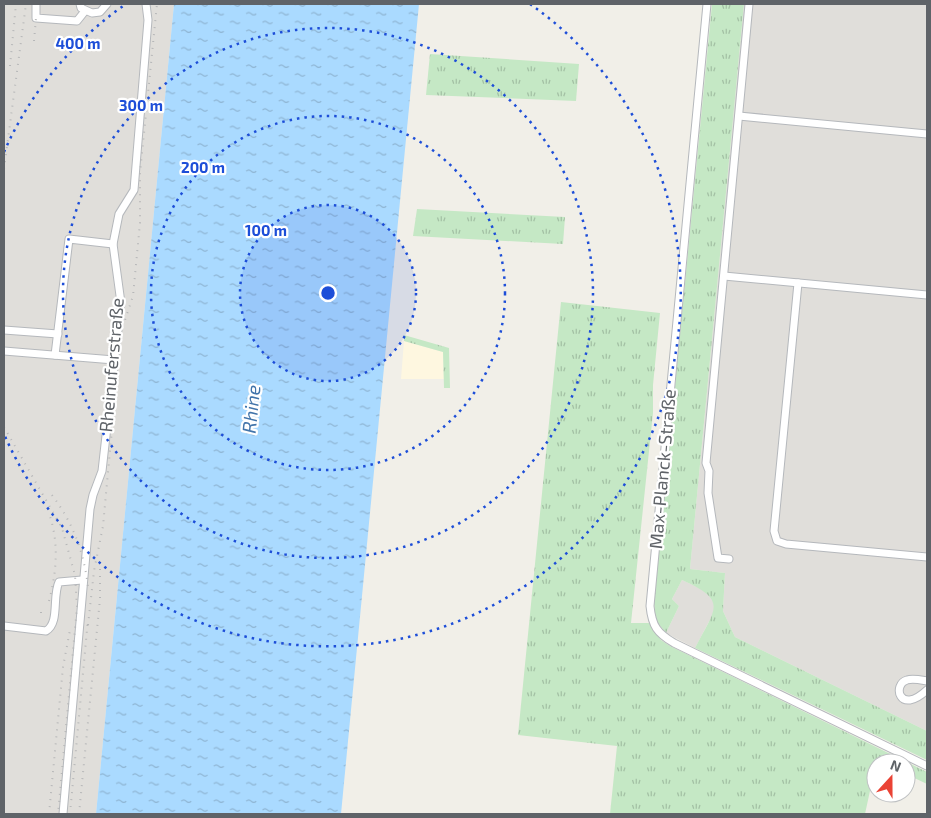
<svg xmlns="http://www.w3.org/2000/svg" width="931" height="818" font-family="'Exo 2',sans-serif">
	<defs>
		<pattern id="grass-tufts" width="24" height="20" patternUnits="userSpaceOnUse" patternTransform="scale(1.25)"><rect width="24" height="20" fill="#c5e8c5"/><path d="M3 7l-1-3M5 7V3M7 7l1-3M15 17l-1-3M17 17v-4M19 17l1-3" fill="none" stroke="#a3c0a4"/></pattern>
		<pattern id="water-ripples" width="26" height="14" patternUnits="userSpaceOnUse" patternTransform="scale(1.25)"><rect width="26" height="14" fill="#aadaff"/><path d="M2 4q2-2 4 0t4 0M15 11q2-2 4 0t4 0" fill="none" stroke="#8eb4d2"/></pattern>
	</defs>
	<rect width="100%" height="100%" fill="#f1efe8"/>
	<!-- commercial -->
	<polygon fill="#fef7e0" points="404,341 443,352 444,379 401,379"/>
	<!-- industrial -->
	<g fill="#e0deda">
		<polygon points="4,4 174,4 96,814 4,814"/>
		<polygon points="744,4 927,4 927,731 735,637 723,611 725,573 690,569"/>
		<polygon points="682,580 704,590 714,601 715,610 695,648 666,633 679,606 672,599"/>
	</g>
	<!-- grass -->
	<g fill="url(#grass-tufts)">
		<path d="M 712,4 L 744,4 L 690,569 L 725,573 L 723,611 L 735,637 L 927,731 L 927,760 L 695,648 C 715,608 729,601 682,580 L 672,599 L 679,606 L 666,633 L 656,621 L 654,604 Z"/>
		<polygon points="430,54 579,64 576,101 426,95"/>
		<polygon points="417,209 565,217 563,244 413,236"/>
		<polygon points="561,302 660,313 653,385 653,413 631,623 649,623 661,640 670,646 927,772 927,784 906,774 906,763 876,763 865,814 610,814 617,746 518,735"/>
		<polygon points="404,335 449,348 450,388 444,388 443,352 404,341"/>
	</g>
	<!-- water -->
	<polygon fill="url(#water-ripples)" points="174,4 419,4 341,814 96,814"/>
	<g fill="none" stroke-linecap="round" stroke-linejoin="round">
		<!-- minor casing -->
		<g stroke="#b5b8bc" stroke-width="9">
			<g id="minor">
				<polyline points="36,4 36,18 77,21 85,11"/>
				<polyline points="80,4 81,8 92,13 100,12 107,4"/>
				<path d="M 707,4 L 650,606 C 652,626 657,633 674,643 L 927,766"/>
				<polyline points="739,116 927,134"/>
				<polyline points="724,276 927,295"/>
				<polyline points="798,283 774,531 777,541 786,544 927,557"/>
				<polyline points="4,330 58,334"/>
				<polyline points="4,351 114,360"/>
				<polyline points="55,355 69,239 113,244"/>
				<polyline points="729,559 718,558 708,493 709,471 706,463 749,4"/>
				<path d="M 4,626 L 46,631 C 60,623 52,596 59,582 L 82,580"/>
				<path d="M 927,681 C 921,680 913,678 907,680 C 892,684 899,716 927,690"/>
				<polyline points="63,814 90,509 93,495 102,471 121,303 113,244 119,214 134,190 148,20 146,4"/>
			</g>
		</g>
		<!-- minor -->
		<use href="#minor" stroke="#fff" stroke-width="7"/>
		<!-- rail -->
		<g stroke="#b6b7b8" stroke-width="2" stroke-dasharray="1 6" stroke-linecap="butt">
			<polyline points="34,41 36,18"/>
			<polyline points="10,66 16,4"/>
			<polyline points="4,169 26,4"/>
			<polyline points="4,427 62,528 75,575 77,607 58,814"/>
			<path d="M 52,495 C 73,523 84,552 88,587"/>
			<path d="M 49,601 C 57,570 59,543 49,513"/>
			<polyline points="41,613 41,610"/>
			<polyline points="88,625 94,571 103,526 121,332 133,296 140,223 140,173 157,4"/>
			<polyline points="49,814 63,667 70,630"/>
			<polyline points="70,814 88,619"/>
			<polyline points="79,814 100,599 100,566"/>
		</g>
	</g>
	<!-- distance rings -->
	<circle cx="328" cy="293" r="88" fill="#1d4ed8" fill-opacity=".12"/>
	<g fill="none" stroke="#1d4ed8" stroke-width="2.5" stroke-dasharray="2.5 5">
		<circle cx="328" cy="293" r="88"/>
		<circle cx="328" cy="293" r="177"/>
		<circle cx="328" cy="293" r="265"/>
		<path d="M4 152A353 353 0 0 1 126 4M530 4A353 353 0 1 1 4 434"/>
	</g>
	<g text-anchor="middle" stroke-width="4.5" stroke-linejoin="round" paint-order="stroke">
		<!-- street labels -->
		<g font-size="18" fill="#5f6368" stroke="#fff">
			<text transform="translate(112 365) rotate(-85)" y="6">Rheinuferstraße</text>
			<text transform="translate(663 469) rotate(-85)" y="6">Max-Planck-Straße</text>
		</g>
		<!-- water labels -->
		<g font-size="19" font-style="italic" fill="#4174aa" stroke="#fff">
			<text transform="translate(251 409) rotate(-84)" y="7">Rhine</text>
		</g>
	</g>
	<circle cx="328" cy="293" r="8" fill="#1d4ed8" stroke="#fff" stroke-width="2.5"/>
	<g font-size="15" text-anchor="middle" font-weight="bold" fill="#1d4ed8" stroke="#fff" stroke-width="4.5" stroke-linejoin="round" paint-order="stroke">
		<text x="78" y="49">400 m</text>
		<text x="141" y="111">300 m</text>
		<text x="203" y="173">200 m</text>
		<text x="266" y="236">100 m</text>
	</g>
	<!-- border -->
	<rect width="931" height="818" fill="none" stroke="#5f6368" stroke-width="10"/>
	<!-- north arrow -->
	<g transform="translate(891 778) rotate(21)"><circle r="24" fill="#ffffff" stroke="#bfc1c3"/>
	<path d="M0-4L9 19L0 12L-9 19Z" fill="#ea4335"/>
	<text y="-8" font-size="14" font-weight="bold" text-anchor="middle" fill="#5f6368">N</text>
	</g>
</svg>
